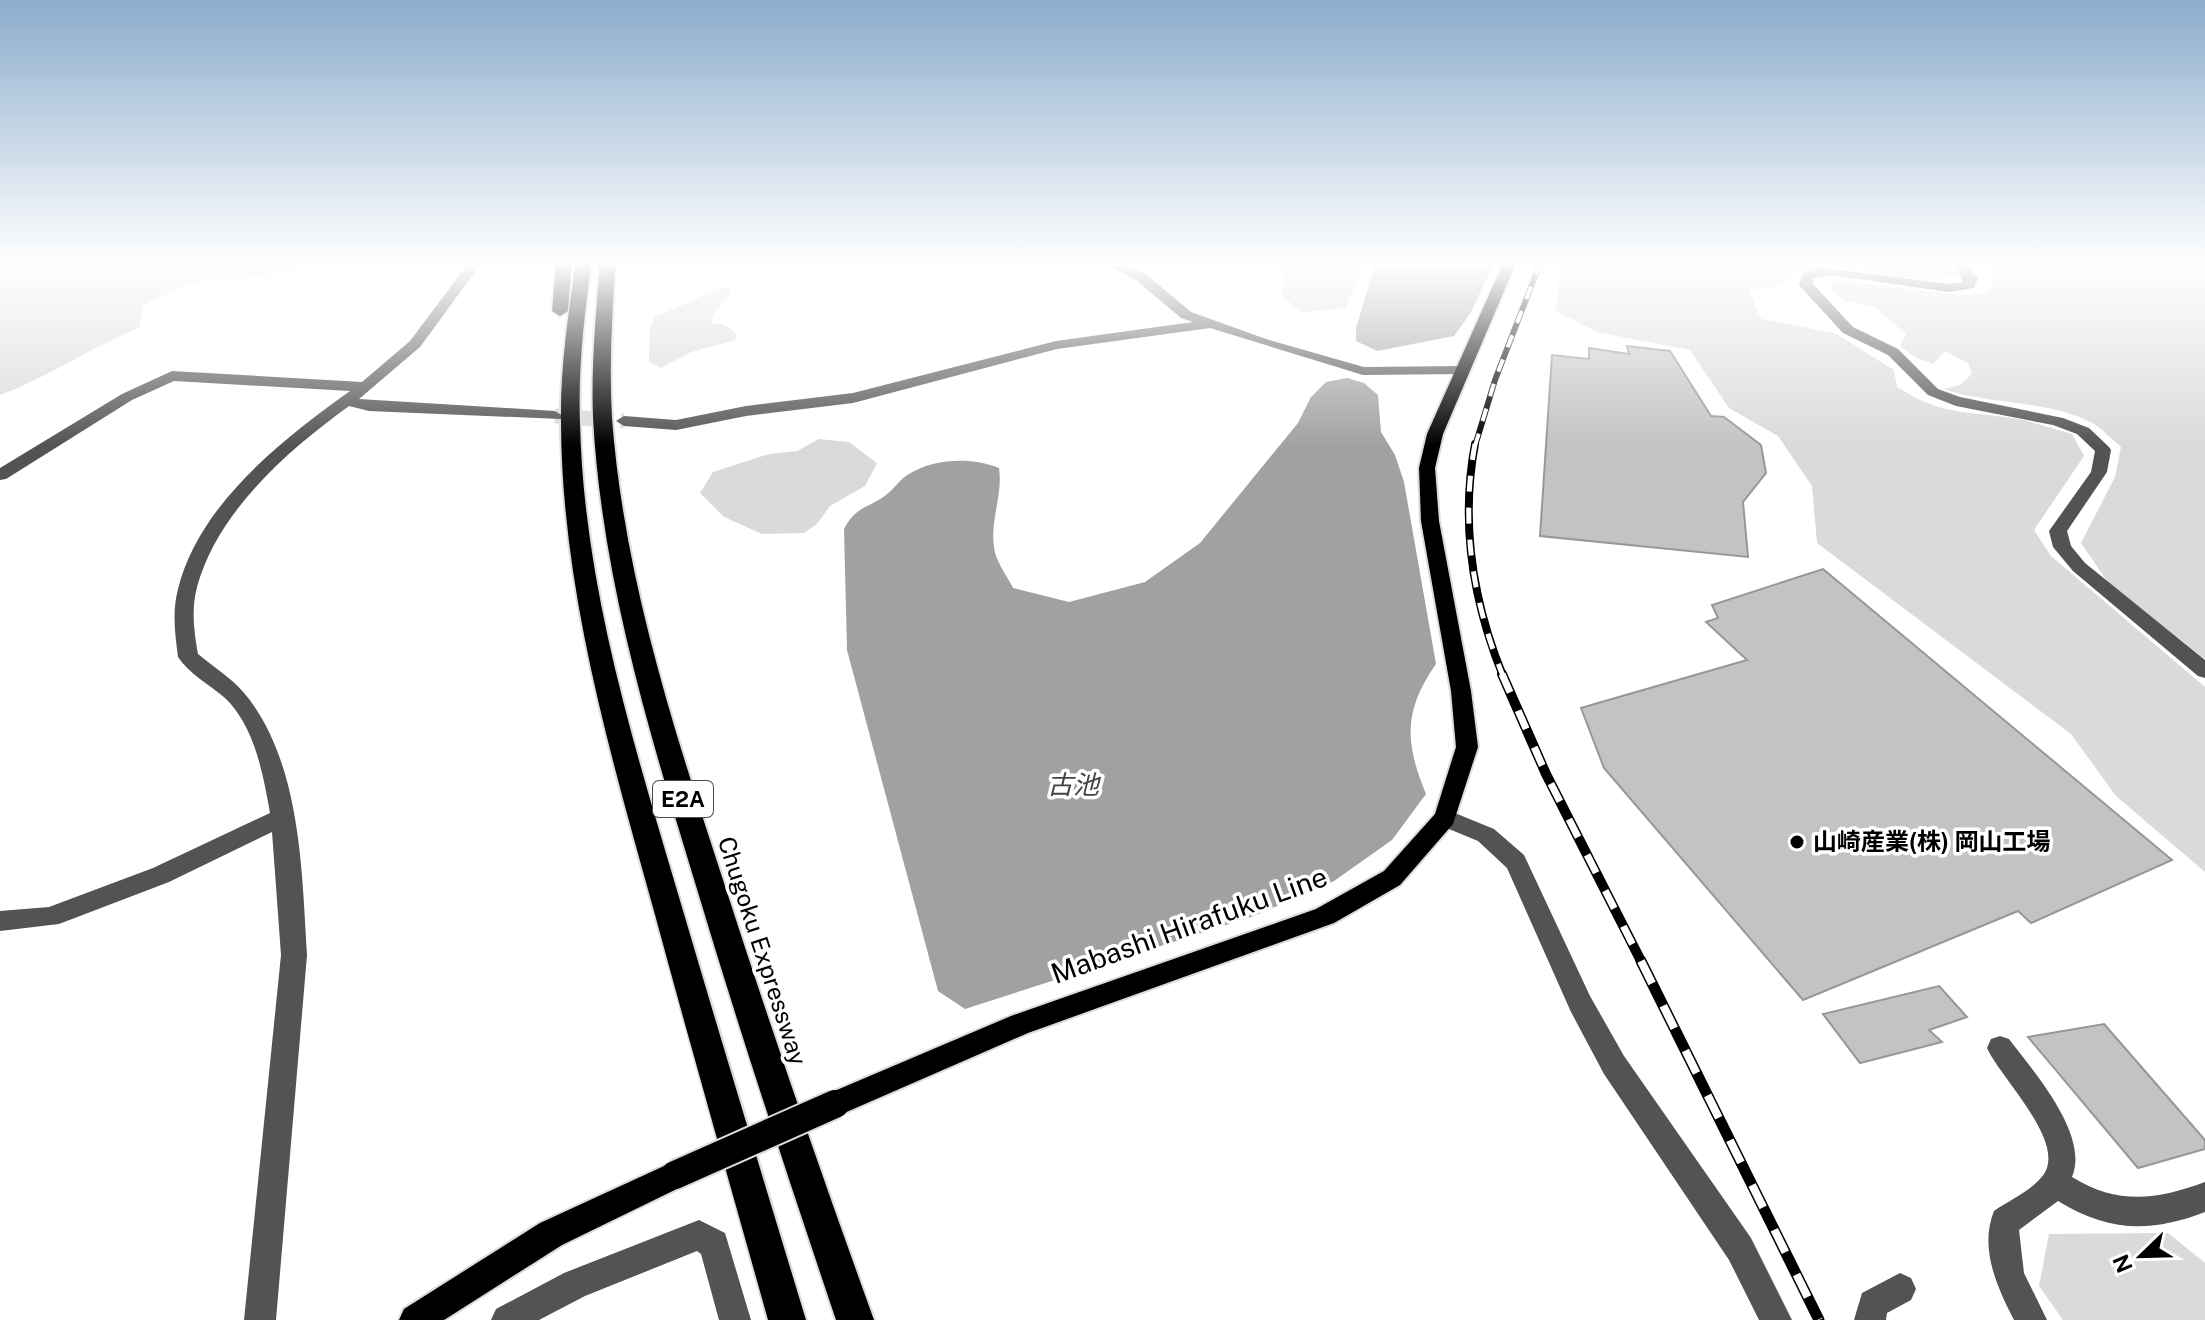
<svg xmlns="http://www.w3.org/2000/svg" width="2205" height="1320" font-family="'Public Sans','Noto Sans JP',sans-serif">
	<rect width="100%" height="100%" fill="#fff"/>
	<!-- green -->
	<g fill="#dadada">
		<path d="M 0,261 L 319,261 C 287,279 249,275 214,279 C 191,282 165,296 143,305 L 139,328 C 91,347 49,377 0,395 Z"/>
		<polygon points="1274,261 1360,261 1361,276 1345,308 1302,312 1283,297 1284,274"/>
		<path d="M 1561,261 L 1947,261 L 1958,274 L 1934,279 L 1891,277 L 1826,264 L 1795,275 L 1781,286 L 1749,290 L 1761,319 L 1835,333 L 1894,370 L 1897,387 C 1945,418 1972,410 2023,420 C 2040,424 2056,430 2072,434 L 2084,456 L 2034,530 L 2051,556 L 2205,687 L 2205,872 L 2116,796 L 2071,734 L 1817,543 L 1812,486 L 1778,436 L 1729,408 L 1690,350 L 1597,332 L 1556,311 Z"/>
		<path d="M 1979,261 L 2205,261 L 2205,659 L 2109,584 L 2081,543 L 2115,477 L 2121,447 C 2113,440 2105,432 2097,426 C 2058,400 1989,405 1943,389 L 1960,385 L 1972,374 L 1968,363 L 1945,351 L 1933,364 L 1915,357 L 1900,346 L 1906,334 L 1874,306 L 1845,301 L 1831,290 L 1834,280 L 1962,295 L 1988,293 L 1995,280 Z"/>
		<polygon points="727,286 731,292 713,315 712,323 723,324 736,333 736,340 691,352 661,368 649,362 650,328 655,317"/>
		<polygon points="819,439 849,442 877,463 865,486 830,506 817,524 804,533 762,534 724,517 700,493 713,472 769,454 797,451"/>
		<polygon points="2168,1233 2205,1263 2205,1320 2063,1320 2039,1286 2049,1234"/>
	</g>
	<!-- water -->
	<g fill="#a1a1a1">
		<polygon points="1372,261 1495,261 1470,314 1454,336 1377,351 1356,341 1356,328 1375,265"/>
		<path d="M 1347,378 L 1364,383 L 1378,395 L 1381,432 L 1395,455 L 1404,482 L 1436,664 C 1403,711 1405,743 1426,794 L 1392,840 L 1334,881 L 1254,916 L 965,1009 L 938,991 L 847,650 L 844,529 C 856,506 867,509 886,495 C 894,489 900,479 909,474 C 934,458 973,457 999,468 C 1003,496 990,519 994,547 C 995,560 1007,576 1013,588 L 1069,602 L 1145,582 L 1200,543 L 1298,423 L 1311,397 L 1326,382 Z"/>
	</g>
	<!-- building -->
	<g fill="#c3c3c3" stroke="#979797" stroke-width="2">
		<polygon points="1627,346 1670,351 1711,416 1724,417 1761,445 1766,473 1743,502 1748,557 1540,536 1552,355 1589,359 1589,348 1629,354"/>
		<polygon points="1823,569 2172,860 2031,923 2018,911 1803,1000 1604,768 1581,708 1747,660 1706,622 1718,618 1712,605"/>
		<polygon points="1939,986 1967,1017 1929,1030 1942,1042 1860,1063 1823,1014"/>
		<polygon points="2104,1024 2205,1140 2205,1149 2138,1168 2028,1037"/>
	</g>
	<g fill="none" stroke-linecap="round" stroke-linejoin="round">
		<!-- minor-tunnel -->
		<polyline stroke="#d9d9d9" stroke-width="15" stroke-dasharray="15 7" stroke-linecap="butt" points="555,416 624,421"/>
		<!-- major casing -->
		<g stroke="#dbdbdb" stroke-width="4">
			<g id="major">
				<polygon points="1504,261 1517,261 1443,434 1435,468 1439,521 1471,691 1478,747 1453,824 1400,885 1334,923 1028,1033 835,1117 825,1113 821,1104 825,1095 1011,1016 1316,909 1384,871 1435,814 1456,747 1451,691 1421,521 1419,468 1427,434"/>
				<polygon points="675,1161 685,1165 690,1175 685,1185 562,1245 444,1320 399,1320 404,1309 540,1223"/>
			</g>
		</g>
		<!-- highway casing -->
		<g stroke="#dbdbdb" stroke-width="4">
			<g id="highway">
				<polygon points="556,261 572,261 568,311 560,316 552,311"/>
				<path d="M 576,261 L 592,261 C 584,316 578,369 580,424 C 584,591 637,755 684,914 C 724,1050 765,1185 806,1320 L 768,1320 C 730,1184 691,1048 654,911 C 610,753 562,590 561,424 C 560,369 568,316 576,261 Z"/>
				<path d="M 600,261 L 616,261 C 612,314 609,366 612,418 C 624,579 675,733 725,886 C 772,1032 822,1176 874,1320 L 836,1320 C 788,1177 740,1033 697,889 C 650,735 602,580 593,418 C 591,366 596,314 600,261 Z"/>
			</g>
		</g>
		<!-- minor -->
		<g fill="#535353" fill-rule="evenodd">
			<path d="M 470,261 L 483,261 L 420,347 L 359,399 L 555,411 L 563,416 L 561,419 L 369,411 L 349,406 C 287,451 218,511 197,587 C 191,610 194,632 198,654 C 215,668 236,681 249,699 C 301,768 302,872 307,955 L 276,1320 L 244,1320 L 281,955 L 272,832 L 169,882 L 59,924 L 0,931 L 0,911 L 49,907 L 153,868 L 270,813 C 263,774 255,727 225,698 C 210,685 189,674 178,657 C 175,634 172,612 178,589 C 199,504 283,439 350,391 L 174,381 L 132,400 L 6,479 L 0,480 L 0,468 L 122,394 L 172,371 L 362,382 L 410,341 Z"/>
			<polygon points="1098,261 1116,261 1146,274 1191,312 1266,339 1364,367 1461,366 1468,370 1461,374 1363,375 1210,328 1057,349 853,403 746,416 676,430 624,426 616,421 624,416 676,420 746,406 853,393 1056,341 1193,322 1181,318 1136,280"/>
			<polygon points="1953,261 1966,261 1978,279 1974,288 1949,292 1831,275 1813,279 1813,284 1853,327 1898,349 1938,389 1960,397 2063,418 2089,428 2109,447 2111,450 2107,472 2067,531 2071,546 2085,563 2205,660 2205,678 2198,676 2073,571 2053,547 2049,531 2091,472 2095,451 2077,434 2053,425 1956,406 1928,395 1888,355 1843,333 1799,285 1802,274 1817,267 1949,284 1963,282"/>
			<polygon points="1445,809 1494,829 1524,855 1590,996 1624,1056 1751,1238 1792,1320 1759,1320 1729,1260 1604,1074 1571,1012 1507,868 1478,841 1437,824 1434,818 1437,812"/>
			<path d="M 2000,1036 L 2009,1039 C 2033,1071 2090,1135 2072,1177 C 2117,1205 2157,1200 2205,1182 L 2205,1212 C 2151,1233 2108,1232 2058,1201 L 2019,1230 L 2024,1273 L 2047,1320 L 2014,1320 C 1997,1287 1979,1248 1994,1211 C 2010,1200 2033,1190 2044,1174 C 2066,1141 1999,1076 1987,1048 L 1991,1039 Z"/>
			<polygon points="699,1220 725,1233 751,1320 719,1320 701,1254 697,1251 585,1296 539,1320 491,1320 496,1309 564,1273"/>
			<polygon points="1900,1273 1911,1278 1916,1289 1911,1300 1887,1313 1886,1320 1854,1320 1862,1293"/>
		</g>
		<!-- major -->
		<use href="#major" fill="#000" fill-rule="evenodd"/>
		<!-- highway -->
		<use href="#highway" fill="#000" fill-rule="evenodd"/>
		<!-- rail-far3 casing -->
		<g stroke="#000" stroke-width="6">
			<polyline id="rail-far3" points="1475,446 1495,380 1541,261"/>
		</g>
		<!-- rail-far2 casing -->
		<g stroke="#000" stroke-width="8">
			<path id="rail-far2" d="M 1475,444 C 1460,524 1473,602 1503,676"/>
		</g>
		<!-- rail-far1 casing -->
		<g stroke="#000" stroke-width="10">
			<polyline id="rail-far1" points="1502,674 1546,774 1642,963"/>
		</g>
		<!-- rail casing -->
		<g stroke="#000" stroke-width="11">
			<polyline id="rail" points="1641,961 1819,1320"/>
		</g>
		<!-- rail-far3 -->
		<use href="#rail-far3" stroke="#fff" stroke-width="4" stroke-dasharray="13" stroke-linecap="butt"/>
		<!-- rail-far2 -->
		<use href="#rail-far2" stroke="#fff" stroke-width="5" stroke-dasharray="16" stroke-linecap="butt"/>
		<!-- rail-far1 -->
		<use href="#rail-far1" stroke="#fff" stroke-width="7" stroke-dasharray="20" stroke-linecap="butt"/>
		<!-- rail -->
		<use href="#rail" stroke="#fff" stroke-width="8" stroke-dasharray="25" stroke-linecap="butt"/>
		<!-- major-bridge casing -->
		<g stroke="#dbdbdb" stroke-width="32" stroke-linecap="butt">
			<polyline id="major-bridge" points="675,1175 835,1104"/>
		</g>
		<!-- major-bridge -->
		<use href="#major-bridge" stroke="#000" stroke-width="28"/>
	</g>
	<!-- sky -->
	<linearGradient id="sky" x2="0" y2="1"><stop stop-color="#8baccc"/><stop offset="0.59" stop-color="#fff"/><stop offset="1" stop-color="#fff" stop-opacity="0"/></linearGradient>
	<rect width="2205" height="446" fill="url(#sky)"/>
	<!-- markers -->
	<circle fill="#000" stroke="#fff" stroke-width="3" cx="1797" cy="842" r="8"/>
	<g text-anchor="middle" stroke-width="7" stroke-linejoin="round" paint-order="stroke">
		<!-- shield labels -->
		<rect fill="#fff" stroke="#4c4c4c" stroke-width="2" x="653" y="781" width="60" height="36" rx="6"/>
		<g font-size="22" font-weight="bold" fill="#000">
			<text x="683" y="807">E2A</text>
		</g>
		<!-- poi labels -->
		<g font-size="24" font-weight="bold" fill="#000" stroke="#fff" text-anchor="start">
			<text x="1813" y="850">山崎産業(株) 岡山工場</text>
		</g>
		<!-- street labels -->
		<g font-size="24" fill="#000" stroke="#fff">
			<text transform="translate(762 951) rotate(72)" y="8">Chugoku Expressway</text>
		</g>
		<!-- water labels -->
		<g font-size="26" font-style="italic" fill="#424242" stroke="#fff">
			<text x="1073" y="794">古池</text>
		</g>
		<!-- near-street labels -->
		<g font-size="28" fill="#000" stroke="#fff">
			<text transform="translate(1189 925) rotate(-20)" y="10">Mabashi Hirafuku Line</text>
		</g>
	</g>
	<!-- north arrow -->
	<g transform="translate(2141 1256) rotate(247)" stroke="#ffffff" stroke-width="6" paint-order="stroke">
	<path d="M0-6L14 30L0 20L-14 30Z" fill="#000000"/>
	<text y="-12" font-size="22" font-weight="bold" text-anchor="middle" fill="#000000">N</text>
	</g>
</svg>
